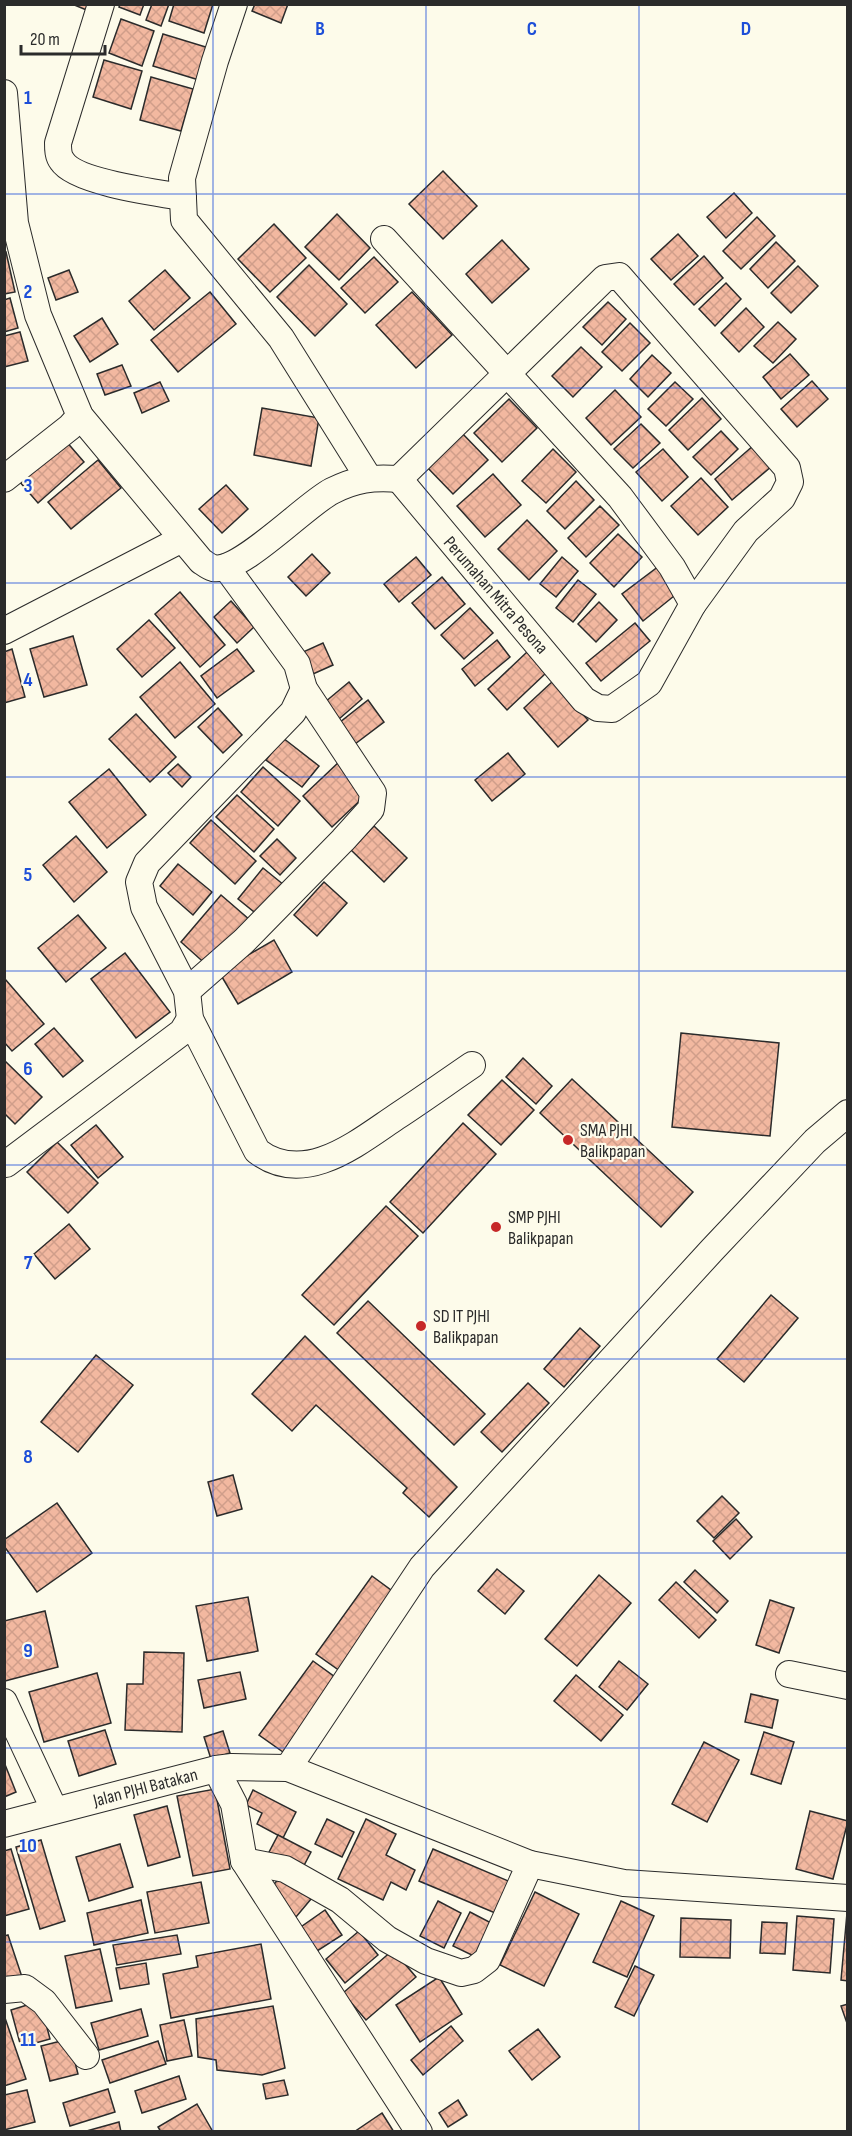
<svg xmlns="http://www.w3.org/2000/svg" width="852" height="2136" font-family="'Sofia Sans Condensed',sans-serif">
	<defs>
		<pattern id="building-cross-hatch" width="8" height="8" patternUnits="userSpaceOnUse" patternTransform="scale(1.5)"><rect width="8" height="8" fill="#f2b8a0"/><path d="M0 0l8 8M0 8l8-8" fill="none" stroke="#d09e8a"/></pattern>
	</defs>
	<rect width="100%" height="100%" fill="#fdfbea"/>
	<!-- building -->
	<g fill="url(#building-cross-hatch)" stroke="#2b2b2b" stroke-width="1.5">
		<polygon points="72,4 92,4 89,11"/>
		<polygon points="120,4 144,4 140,15 119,7"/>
		<polygon points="152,4 169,4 161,26 146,20"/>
		<polygon points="174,4 213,4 204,33 169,21"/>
		<polygon points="255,4 288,4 281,23 252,11"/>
		<polygon points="121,19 154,31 142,66 109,53"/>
		<polygon points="163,34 209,48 199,80 153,66"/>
		<polygon points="104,60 142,71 131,109 93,97"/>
		<polygon points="151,77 193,89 181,131 140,120"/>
		<polygon points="443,171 477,206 443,239 409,204"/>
		<polygon points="734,193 752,213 726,238 707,217"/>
		<polygon points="337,214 370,248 339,280 305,247"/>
		<polygon points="757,217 775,236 741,269 723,251"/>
		<polygon points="274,224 306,258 270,292 238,259"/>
		<polygon points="678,234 698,256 671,280 651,259"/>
		<polygon points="502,240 529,269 492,303 466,274"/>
		<polygon points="776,242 795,261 768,288 750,269"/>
		<polygon points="6,252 15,292 4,294 4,253"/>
		<polygon points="704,256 723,278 694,305 674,284"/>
		<polygon points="374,257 398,282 365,313 341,288"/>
		<polygon points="309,265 347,304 315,336 277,297"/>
		<polygon points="798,266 818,286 791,313 771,293"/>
		<polygon points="69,270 78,292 56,300 48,278"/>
		<polygon points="165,270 190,298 154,330 129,301"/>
		<polygon points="726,283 741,299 715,326 699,309"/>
		<polygon points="210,292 236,324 178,372 151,340"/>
		<polygon points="412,292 452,335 416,368 376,325"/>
		<polygon points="10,298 18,328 4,332 4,300"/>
		<polygon points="608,302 626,319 602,345 583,327"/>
		<polygon points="746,308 764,327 739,352 721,333"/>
		<polygon points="102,318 118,344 90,362 74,336"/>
		<polygon points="778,322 796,339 773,363 754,346"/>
		<polygon points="630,323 650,343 622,371 602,352"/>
		<polygon points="20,332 28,361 4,367 4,336"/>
		<polygon points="581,347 602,367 573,397 552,376"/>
		<polygon points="790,354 809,375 781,399 763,377"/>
		<polygon points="652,355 671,373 648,397 630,379"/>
		<polygon points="122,365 131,386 105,395 97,374"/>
		<polygon points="812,381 828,399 797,427 781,409"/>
		<polygon points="160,382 169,401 142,413 134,393"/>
		<polygon points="675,382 693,399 666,426 648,409"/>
		<polygon points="615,390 641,417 611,445 586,418"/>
		<polygon points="702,398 721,419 688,450 669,430"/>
		<polygon points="509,399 537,428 502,462 474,433"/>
		<polygon points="262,408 319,418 311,466 254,455"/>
		<polygon points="641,424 660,443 633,468 614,449"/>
		<polygon points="460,431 488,460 453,494 425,465"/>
		<polygon points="721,431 738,449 711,475 693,457"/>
		<polygon points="65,440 84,462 38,503 19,481"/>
		<polygon points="754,445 772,466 732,500 715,479"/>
		<polygon points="553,449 576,472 546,503 522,481"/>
		<polygon points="663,449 688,477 662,501 636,472"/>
		<polygon points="98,460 121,488 71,529 48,502"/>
		<polygon points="493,474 521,505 485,537 457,506"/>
		<polygon points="701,478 728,507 698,535 671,506"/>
		<polygon points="576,481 594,500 565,529 547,511"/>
		<polygon points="226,485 248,509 222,533 199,509"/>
		<polygon points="600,506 619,525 586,557 568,538"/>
		<polygon points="527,520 557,551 529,580 498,549"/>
		<polygon points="618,534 642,557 614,587 590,563"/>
		<polygon points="312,554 330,573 306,596 288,577"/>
		<polygon points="416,557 431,575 399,602 384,584"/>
		<polygon points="562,557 578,571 556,597 540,584"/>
		<polygon points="659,566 679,592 643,621 622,594"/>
		<polygon points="442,577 465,604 435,629 412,603"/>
		<polygon points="578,580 596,594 573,622 556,608"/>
		<polygon points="180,592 225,645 200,667 155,614"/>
		<polygon points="231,601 254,627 237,643 214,617"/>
		<polygon points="599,602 617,620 596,642 578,624"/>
		<polygon points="470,608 493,633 464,659 441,635"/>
		<polygon points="149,620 175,648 142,677 117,649"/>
		<polygon points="635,623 650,641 601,681 586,663"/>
		<polygon points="73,636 87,685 44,697 30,649"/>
		<polygon points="497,640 510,657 475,686 462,669"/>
		<polygon points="323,643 333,665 313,674 303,652"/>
		<polygon points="12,649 25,697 4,703 4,652"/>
		<polygon points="237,649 254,671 217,698 201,676"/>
		<polygon points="527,652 546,673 507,710 488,689"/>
		<polygon points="180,662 215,704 175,738 140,697"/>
		<polygon points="553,681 588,720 558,747 524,708"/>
		<polygon points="349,682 362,699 339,719 325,702"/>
		<polygon points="368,700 384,722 355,744 339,723"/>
		<polygon points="218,708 242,735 223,753 198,727"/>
		<polygon points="136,714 176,757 150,782 109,739"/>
		<polygon points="283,738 319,766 302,787 266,760"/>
		<polygon points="508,753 525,774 492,801 475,780"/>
		<polygon points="340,761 370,791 332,827 303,796"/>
		<polygon points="178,764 191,777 182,787 168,773"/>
		<polygon points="263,767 300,801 278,826 241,792"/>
		<polygon points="109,769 146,815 107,848 69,802"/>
		<polygon points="237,795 274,829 254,852 216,817"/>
		<polygon points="211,820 256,861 235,884 190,843"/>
		<polygon points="374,826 407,858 384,882 351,850"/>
		<polygon points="76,836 107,872 74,902 43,865"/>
		<polygon points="277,839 296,858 280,875 260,856"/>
		<polygon points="178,864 212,892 193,915 160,886"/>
		<polygon points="263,868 284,885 259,916 238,899"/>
		<polygon points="324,882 347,903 317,936 294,915"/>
		<polygon points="221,895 250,920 209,967 181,942"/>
		<polygon points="78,915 106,948 66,982 38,948"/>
		<polygon points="274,940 292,972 238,1004 219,972"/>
		<polygon points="125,953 170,1012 136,1038 91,979"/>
		<polygon points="5,979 44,1024 12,1051 4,1042"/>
		<polygon points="54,1028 83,1061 63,1077 35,1044"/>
		<polygon points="681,1033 779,1043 770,1136 672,1127"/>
		<polygon points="523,1058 552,1086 536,1104 506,1077"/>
		<polygon points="4,1060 42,1097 15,1124 4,1113"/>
		<polygon points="572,1079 693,1192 661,1227 540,1113"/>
		<polygon points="502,1080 534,1110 501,1145 468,1115"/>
		<polygon points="463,1123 496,1154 423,1233 390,1202"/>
		<polygon points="96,1125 123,1157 98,1178 71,1145"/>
		<polygon points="57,1142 98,1183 68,1213 27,1172"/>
		<polygon points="386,1206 418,1236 334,1325 302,1295"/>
		<polygon points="69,1224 90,1249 55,1279 34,1254"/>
		<polygon points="771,1295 798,1318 744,1382 717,1359"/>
		<polygon points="368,1301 485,1414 454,1445 337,1333"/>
		<polygon points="580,1328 600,1346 564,1387 544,1369"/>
		<polygon points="305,1336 457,1487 429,1517 403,1493 407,1488 316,1405 292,1431 252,1394"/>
		<polygon points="96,1355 133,1385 78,1452 41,1422"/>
		<polygon points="528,1383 549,1403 502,1452 481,1432"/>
		<polygon points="233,1475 242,1509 217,1516 208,1482"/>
		<polygon points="722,1496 739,1513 714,1538 697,1521"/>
		<polygon points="57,1503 92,1553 37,1592 4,1546 4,1540"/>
		<polygon points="736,1519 752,1537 730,1559 713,1541"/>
		<polygon points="497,1569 524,1591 505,1614 478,1591"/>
		<polygon points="695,1570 728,1601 717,1613 684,1582"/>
		<polygon points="599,1575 631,1603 577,1666 545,1639"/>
		<polygon points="372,1576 395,1593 340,1671 316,1654"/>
		<polygon points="676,1582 716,1620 699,1638 659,1600"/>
		<polygon points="248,1597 258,1651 207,1661 196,1606"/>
		<polygon points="770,1600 794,1608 779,1653 756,1645"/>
		<polygon points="45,1611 58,1667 5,1681 4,1621"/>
		<polygon points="144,1652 184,1653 182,1732 125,1730 127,1684 143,1684"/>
		<polygon points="313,1661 335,1677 283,1752 259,1735"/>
		<polygon points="619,1661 648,1684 627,1710 599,1687"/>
		<polygon points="240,1672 246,1699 204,1708 198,1680"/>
		<polygon points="97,1673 111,1723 44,1742 29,1692"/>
		<polygon points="576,1675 623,1715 601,1741 554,1701"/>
		<polygon points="751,1694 778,1700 772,1728 745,1722"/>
		<polygon points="105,1730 116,1764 79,1776 68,1741"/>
		<polygon points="223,1731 230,1753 211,1759 204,1737"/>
		<polygon points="764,1732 794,1742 781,1784 751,1774"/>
		<polygon points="704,1742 739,1760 707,1822 672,1804"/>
		<polygon points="4,1762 16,1792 4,1797"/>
		<polygon points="215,1789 230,1869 193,1876 177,1796"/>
		<polygon points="253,1790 296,1812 283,1838 257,1824 262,1813 246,1805"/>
		<polygon points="167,1806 180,1857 148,1866 134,1815"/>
		<polygon points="810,1811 848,1821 833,1879 796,1869"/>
		<polygon points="327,1819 354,1832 342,1857 315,1844"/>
		<polygon points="366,1819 396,1834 386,1855 415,1870 406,1890 391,1882 383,1900 338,1879"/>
		<polygon points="278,1835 311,1852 300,1873 267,1856"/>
		<polygon points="41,1840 65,1921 40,1929 16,1847"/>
		<polygon points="120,1844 133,1887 89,1901 76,1857"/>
		<polygon points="11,1849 29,1909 4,1916 4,1851"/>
		<polygon points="433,1849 513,1883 500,1915 419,1881"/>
		<polygon points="283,1874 311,1899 296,1917 267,1892"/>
		<polygon points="201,1882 209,1923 155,1933 147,1892"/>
		<polygon points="535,1892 579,1914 544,1986 500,1965"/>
		<polygon points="141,1900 148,1933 94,1945 87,1913"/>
		<polygon points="438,1901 461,1913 444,1948 420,1936"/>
		<polygon points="621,1901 654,1916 627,1977 593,1962"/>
		<polygon points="325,1910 342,1935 314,1953 298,1929"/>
		<polygon points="470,1912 497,1926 480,1959 453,1946"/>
		<polygon points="847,1913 848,1913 848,1981 841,1980"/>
		<polygon points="797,1916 834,1919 830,1973 793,1970"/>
		<polygon points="681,1918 731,1920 730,1958 680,1957"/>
		<polygon points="762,1922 787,1923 785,1954 760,1953"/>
		<polygon points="359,1931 378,1955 345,1983 326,1959"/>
		<polygon points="8,1935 22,1977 4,1983 4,1936"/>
		<polygon points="177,1935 181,1954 117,1965 113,1945"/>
		<polygon points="261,1944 271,1999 171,2018 163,1974 198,1967 196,1956"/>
		<polygon points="100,1949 112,2001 76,2008 65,1956"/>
		<polygon points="393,1950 416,1977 366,2020 343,1993"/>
		<polygon points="146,1963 149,1984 120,1989 116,1968"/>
		<polygon points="635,1966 654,1975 634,2016 615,2007"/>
		<polygon points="439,1977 462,2014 420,2042 396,2005"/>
		<polygon points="40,2001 50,2039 21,2047 11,2010"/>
		<polygon points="848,2004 848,2026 841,2006"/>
		<polygon points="273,2006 285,2068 262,2075 217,2070 216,2060 198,2057 196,2019"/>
		<polygon points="141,2009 148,2036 99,2050 91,2023"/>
		<polygon points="4,2015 26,2079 4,2086"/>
		<polygon points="184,2020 192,2056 167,2061 160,2025"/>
		<polygon points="451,2026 463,2041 423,2075 411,2060"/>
		<polygon points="538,2029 560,2057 532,2080 509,2051"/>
		<polygon points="69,2039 78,2074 50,2081 41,2046"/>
		<polygon points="158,2041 166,2064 110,2083 102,2060"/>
		<polygon points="179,2076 186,2099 142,2113 135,2091"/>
		<polygon points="284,2080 288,2095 266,2099 263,2084"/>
		<polygon points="108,2089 115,2112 70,2126 63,2103"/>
		<polygon points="27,2090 35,2122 4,2130 4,2095"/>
		<polygon points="458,2100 467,2115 448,2127 439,2113"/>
		<polygon points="197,2104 213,2132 161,2132 158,2127"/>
		<polygon points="382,2113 394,2132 354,2132"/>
		<polygon points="119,2122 121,2132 83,2132"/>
	</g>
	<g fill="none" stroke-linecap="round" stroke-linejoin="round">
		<!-- minor casing -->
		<g stroke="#2b2b2b" stroke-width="28">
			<g id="minor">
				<path d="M 101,4 L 58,143 C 58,149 58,156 62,161 C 75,182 158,193 183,197"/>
				<polyline points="234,4 215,61 182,178 184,220 281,338 368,477"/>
				<path d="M 4,93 L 15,223 L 38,315 L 80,416 L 201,561 C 204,563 209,567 213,568 C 240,574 306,504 332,491 C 356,479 372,477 399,479"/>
				<polyline points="384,239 620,497 672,567 693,604 649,683 612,709 598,708 584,700 399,479"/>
				<polyline points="4,479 70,427 80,416"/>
				<polyline points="399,479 605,278 619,276 787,468 790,482 782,498 746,531 693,604"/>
				<polyline points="4,631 182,539"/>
				<path d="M 304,689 L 293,712 L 147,863 L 139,882 L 144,907 L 187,991 L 190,1019 L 257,1151 C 304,1187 356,1144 396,1117 C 422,1100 447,1082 472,1065"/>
				<polyline points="187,991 244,941 343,840 371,809 373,793 304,689 297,664 226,567"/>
				<polyline points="6,1164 182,1032 190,1019"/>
				<polyline points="789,1674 848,1686"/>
				<polyline points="4,1702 54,1809"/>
				<polyline points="288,1768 422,1567 712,1250 815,1141 848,1113"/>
				<polyline points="216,1769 234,1804 244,1861 419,2132"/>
				<path id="s1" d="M 4,1824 L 216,1769 L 232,1767 L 288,1768 L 530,1864 L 624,1883 L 848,1898"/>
				<polyline points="244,1861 285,1869 340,1900 387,1939 426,1961 461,1973 474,1970 487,1960 530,1864"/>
				<polyline points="4,1990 25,1988 44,2002 86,2056"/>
			</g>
		</g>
		<!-- minor -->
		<use href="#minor" stroke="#fdfbea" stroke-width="26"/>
	</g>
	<!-- grid -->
	<path fill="none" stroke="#1d4ed8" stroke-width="1.5" stroke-opacity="0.55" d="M 213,4 L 213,2132M 426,4 L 426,2132M 639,4 L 639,2132M 4,194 L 848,194M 4,388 L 848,388M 4,583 L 848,583M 4,777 L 848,777M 4,971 L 848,971M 4,1165 L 848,1165M 4,1359 L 848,1359M 4,1553 L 848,1553M 4,1748 L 848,1748M 4,1942 L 848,1942"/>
	<!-- markers -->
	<g fill="#c62828" stroke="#fdfbea" stroke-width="2">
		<circle cx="568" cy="1140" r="6"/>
		<circle cx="496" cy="1227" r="6"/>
		<circle cx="421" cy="1326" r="6"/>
	</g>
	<g text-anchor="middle" stroke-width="4.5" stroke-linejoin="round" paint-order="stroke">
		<!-- street labels -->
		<g font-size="18" fill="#2b2b2b" stroke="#fdfbea">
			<text transform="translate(496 595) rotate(49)" y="6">Perumahan Mitra Pesona</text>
			<text dy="6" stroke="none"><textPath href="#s1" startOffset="146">Jalan PJHI Batakan</textPath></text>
		</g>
		<!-- poi labels -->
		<g font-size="18" fill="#2b2b2b" stroke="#fdfbea" text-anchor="start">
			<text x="580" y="1136">SMA PJHI<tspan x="580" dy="21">Balikpapan</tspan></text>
			<text x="508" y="1223">SMP PJHI<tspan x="508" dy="21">Balikpapan</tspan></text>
			<text x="433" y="1322">SD IT PJHI<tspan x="433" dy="21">Balikpapan</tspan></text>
		</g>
	</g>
	<g font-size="20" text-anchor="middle" font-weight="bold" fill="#1d4ed8" stroke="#fdfbea" stroke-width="4.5" stroke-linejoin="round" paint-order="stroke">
		<text x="320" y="35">B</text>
		<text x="532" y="35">C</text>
		<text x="746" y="35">D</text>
		<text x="28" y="104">1</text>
		<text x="28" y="298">2</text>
		<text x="28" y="492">3</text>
		<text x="28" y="686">4</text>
		<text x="28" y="881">5</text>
		<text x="28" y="1075">6</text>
		<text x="28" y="1269">7</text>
		<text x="28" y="1463">8</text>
		<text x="28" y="1657">9</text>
		<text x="28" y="1852">10</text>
		<text x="28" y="2046">11</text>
	</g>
	<!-- border -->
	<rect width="852" height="2136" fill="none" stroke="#2b2b2b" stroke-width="12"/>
	<!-- scale -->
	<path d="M21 45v9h84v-9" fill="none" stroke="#2b2b2b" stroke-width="3"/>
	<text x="30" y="45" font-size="18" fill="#2b2b2b" stroke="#fdfbea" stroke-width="4.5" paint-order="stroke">20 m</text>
</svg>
